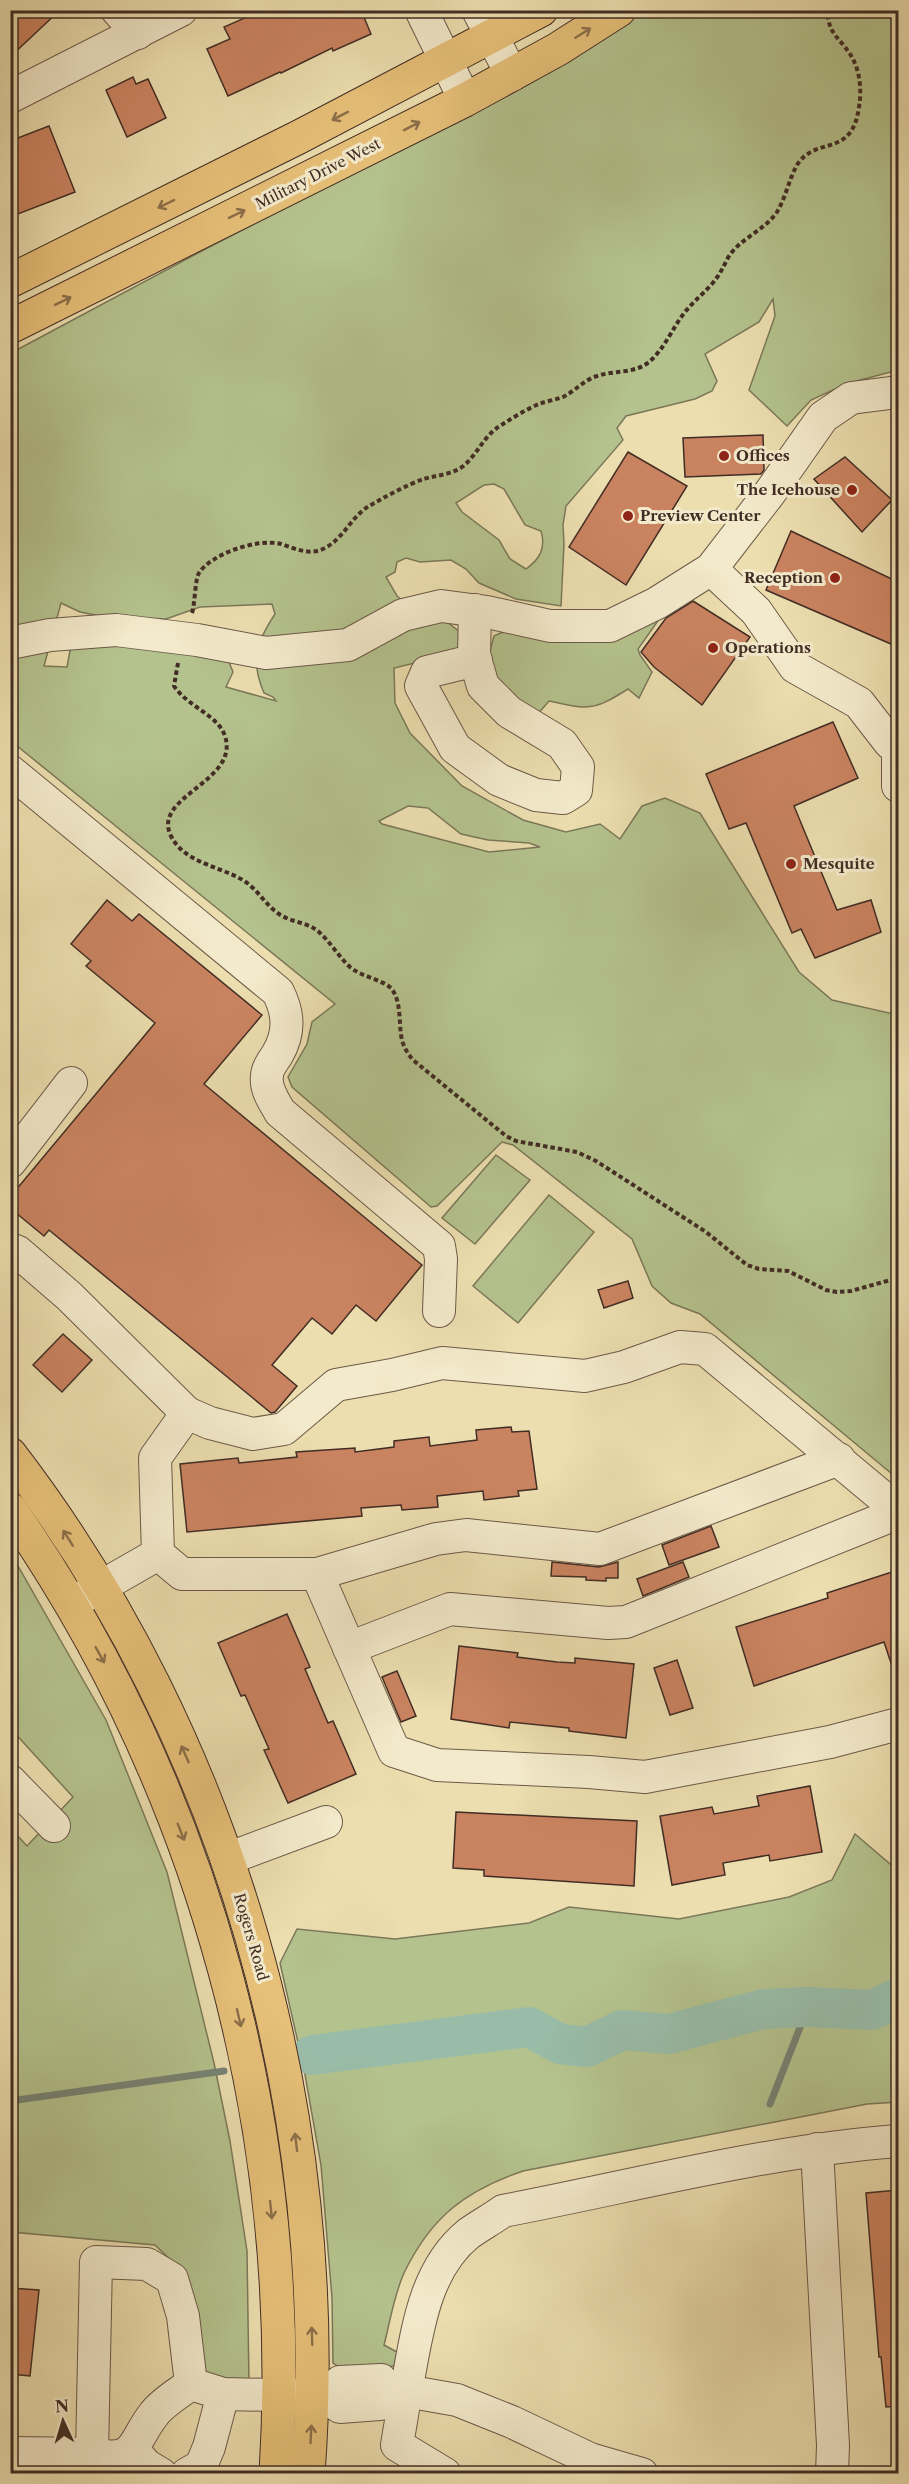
<svg xmlns="http://www.w3.org/2000/svg" width="909" height="2484" font-family="'Libre Caslon Text',serif">
	<rect width="100%" height="100%" fill="#ecdeaf"/>
	<filter id="stains"><feTurbulence type="fractalNoise" baseFrequency=".00333" numOctaves="4"/><feColorMatrix values="0 0 0 0 .2 0 0 0 0 .09 0 0 0 0 .02 0 0 0 .5 -.17"/></filter>
	<radialGradient id="worn" r=".72"><stop offset=".6" stop-color="#630" stop-opacity="0"/><stop offset="1" stop-color="#630" stop-opacity=".3"/></radialGradient>
	<!-- green -->
	<g fill="#b4c28d" stroke="#7b7859" stroke-width="1.5" fill-rule="evenodd">
		<path d="M 643,11 L 898,11 L 898,370 L 846,384 L 811,400 L 787,426 L 749,390 L 775,316 L 773,299 L 759,322 L 705,354 L 717,381 L 712,391 L 695,399 L 626,416 L 617,428 L 623,440 L 566,506 L 563,525 L 564,544 L 561,606 L 516,599 L 479,583 L 466,569 L 451,560 L 420,562 L 406,558 L 397,562 L 395,572 L 386,577 L 397,596 L 423,617 L 447,622 L 469,639 L 468,650 L 394,668 L 395,703 L 410,733 L 462,786 L 523,820 L 566,832 L 600,824 L 620,839 L 642,806 L 665,798 L 700,813 L 799,972 L 832,1000 L 898,1015 L 898,1479 L 700,1314 L 671,1303 L 652,1286 L 632,1239 L 513,1145 L 502,1142 L 437,1206 L 431,1207 L 292,1087 L 288,1077 L 307,1044 L 312,1022 L 335,1004 L 11,741 L 11,353 L 213,245 L 509,95 ZM 494,484 L 504,489 L 525,525 L 541,531 C 546,548 540,559 526,569 L 510,559 L 499,540 L 462,512 L 456,503 L 484,485 ZM 61,603 L 80,612 L 100,616 L 166,619 L 200,607 L 272,604 L 275,614 C 256,643 250,660 264,693 L 273,697 L 276,701 L 226,687 L 233,672 L 229,662 L 144,643 L 71,645 L 67,667 L 44,666 ZM 408,806 L 428,808 L 461,834 L 488,840 L 529,843 L 540,847 L 489,852 L 382,824 L 379,821 Z"/>
		<path d="M 662,615 L 638,649 L 640,655 L 652,672 L 639,698 L 628,689 C 593,711 589,710 549,701 L 536,716 L 494,687 L 490,651 L 494,636 L 505,631 Z"/>
		<polygon points="496,1155 530,1180 475,1244 442,1218"/>
		<polygon points="549,1195 594,1232 518,1323 473,1286"/>
		<polygon points="10,1552 106,1720 167,1872 214,2063 230,2141 247,2251 249,2384 206,2374 194,2309 182,2271 155,2245 11,2232 11,1837 15,1833 27,1846 73,1797 11,1729"/>
		<path d="M 855,1834 L 896,1869 L 898,1869 L 898,2102 L 867,2104 L 523,2171 C 465,2191 431,2217 404,2273 C 394,2295 390,2322 384,2345 L 397,2352 L 394,2366 L 342,2369 L 333,2363 L 332,2298 L 321,2165 L 304,2069 L 280,1963 L 297,1929 L 395,1939 L 529,1923 L 569,1907 L 679,1919 L 789,1897 L 832,1880 Z"/>
	</g>
	<g fill="none" stroke-linecap="round" stroke-linejoin="round">
		<!-- stream -->
		<g stroke="#768374" stroke-width="7">
			<polyline points="10,2101 224,2071"/>
			<polyline points="770,2104 808,2007"/>
		</g>
		<!-- river -->
		<polyline stroke="#99bca8" stroke-width="40" points="312,2055 529,2027 560,2044 587,2047 622,2030 669,2034 763,2009 808,2007 872,2010 898,1998"/>
	</g>
	<!-- building -->
	<g fill="#ca8360" stroke="#422d25" stroke-width="1.5">
		<polygon points="10,10 60,10 10,57"/>
		<polygon points="263,10 361,10 371,34 333,51 332,48 281,73 280,72 228,96 207,49 230,39 224,27"/>
		<polygon points="133,77 136,84 148,79 166,118 127,137 106,90"/>
		<polygon points="49,126 75,192 10,217 10,141"/>
		<polygon points="763,435 764,470 761,474 685,477 683,438"/>
		<polygon points="628,452 687,486 626,585 569,547"/>
		<polygon points="845,457 892,500 862,532 814,479"/>
		<polygon points="791,531 898,582 898,647 766,590"/>
		<polygon points="693,601 750,637 702,705 654,667 641,652 666,618"/>
		<polygon points="833,722 858,778 794,806 837,910 871,900 881,932 815,958 801,929 792,933 746,823 729,829 706,774"/>
		<polygon points="107,900 132,921 139,914 262,1015 204,1084 422,1265 376,1321 356,1305 332,1334 312,1318 272,1365 297,1386 275,1412 271,1413 49,1230 44,1236 10,1208 10,1197 155,1023 86,966 91,961 71,944"/>
		<polygon points="628,1281 633,1298 604,1308 598,1290"/>
		<polygon points="63,1334 92,1360 62,1392 33,1365"/>
		<polygon points="511,1427 512,1432 529,1431 537,1489 518,1491 519,1496 484,1500 483,1491 437,1496 438,1507 402,1510 401,1505 361,1508 362,1516 187,1532 180,1464 238,1458 239,1463 297,1457 296,1452 355,1448 355,1452 394,1447 394,1441 429,1437 430,1446 477,1440 476,1430"/>
		<polygon points="711,1526 719,1547 669,1565 662,1545"/>
		<polygon points="552,1562 599,1567 618,1562 618,1578 606,1578 606,1581 586,1580 586,1577 551,1576"/>
		<polygon points="683,1562 689,1577 643,1596 637,1579"/>
		<polygon points="898,1570 898,1675 895,1675 884,1642 754,1686 736,1627 828,1598 827,1593"/>
		<polygon points="287,1614 310,1667 305,1669 328,1723 333,1721 356,1774 288,1803 264,1750 269,1749 245,1695 241,1696 218,1643"/>
		<polygon points="459,1646 518,1653 517,1657 557,1662 575,1663 575,1658 634,1664 626,1738 569,1731 569,1728 510,1722 509,1728 451,1719"/>
		<polygon points="677,1660 693,1708 670,1715 654,1668"/>
		<polygon points="397,1671 416,1716 401,1722 382,1677"/>
		<polygon points="810,1786 822,1852 770,1861 769,1855 723,1863 725,1875 672,1885 660,1816 712,1807 714,1814 759,1806 757,1796"/>
		<polygon points="456,1812 637,1821 634,1886 484,1876 484,1870 453,1868"/>
		<polygon points="898,2190 898,2406 886,2407 881,2357 879,2357 866,2193"/>
		<polygon points="10,2288 39,2290 30,2376 10,2374"/>
	</g>
	<g fill="none" stroke-linecap="round" stroke-linejoin="round">
		<!-- minor casing -->
		<g stroke="#6c5948" stroke-width="34">
			<g id="minor">
				<polyline points="117,10 138,33"/>
				<polyline points="421,10 465,100"/>
				<polyline points="478,10 512,75"/>
				<polyline points="10,97 181,10"/>
				<polyline points="711,569 756,611 795,667 859,703 890,743 898,746"/>
				<polyline points="475,610 474,655 483,686 509,712 562,744 578,767 576,790 563,798 536,795 499,780 455,748 421,686 427,672 476,660"/>
				<polyline points="10,643 50,635 116,630 197,640 266,653 348,645 403,615 441,606 487,612 550,626 610,626 657,603 711,569 769,494 823,417 851,398 898,392"/>
				<polyline points="898,745 898,786"/>
				<path d="M 10,771 L 278,992 C 289,1014 290,1033 277,1055 C 273,1061 267,1069 267,1076 C 265,1089 274,1101 280,1112 L 439,1246 L 441,1259 L 439,1311"/>
				<polyline points="10,1162 71,1083"/>
				<polyline points="10,1249 18,1252 69,1296 187,1413 155,1458 158,1554 76,1601"/>
				<polyline points="187,1413 210,1423 253,1434 284,1429 336,1385 392,1375 442,1363 585,1376 624,1367 680,1347 705,1349 898,1510"/>
				<polyline points="158,1554 182,1574 317,1574 394,1751 437,1765 589,1772 645,1777 830,1742 898,1724"/>
				<polyline points="317,1574 436,1539 466,1535 600,1549 839,1459"/>
				<polyline points="349,1648 450,1609 608,1623 626,1622 898,1513"/>
				<polyline points="10,1781 54,1826"/>
				<polyline points="227,1859 326,1822"/>
				<polyline points="817,2149 833,2445 832,2474"/>
				<polyline points="388,2391 406,2391 397,2445 445,2474"/>
				<polyline points="324,2396 340,2382 381,2380 388,2391"/>
				<polyline points="133,2450 146,2465 161,2474"/>
				<polyline points="10,2453 92,2454 96,2262 147,2264 172,2279 183,2316 191,2384 223,2394 324,2396 340,2407 380,2404 388,2391"/>
				<path d="M 92,2454 C 138,2464 131,2443 154,2414 C 163,2402 179,2393 191,2384"/>
				<polyline points="187,2474 201,2466 209,2447 223,2394"/>
				<path d="M 642,2474 L 590,2459 L 512,2422 L 457,2400 L 406,2391 C 417,2336 422,2272 468,2234 C 479,2226 492,2219 503,2211 C 634,2186 765,2151 898,2141"/>
			</g>
		</g>
		<!-- major casing -->
		<g stroke="#422d25" stroke-width="35">
			<g id="major">
				<polyline points="10,281 299,137 541,10"/>
				<polyline points="10,327 465,100 558,49 619,10"/>
				<path d="M 10,1454 C 230,1740 335,2115 308,2474"/>
				<path d="M 10,1509 C 206,1791 297,2132 276,2474"/>
			</g>
		</g>
		<!-- path -->
		<g stroke="#422d25" stroke-width="4" stroke-dasharray="4.5 3" stroke-linecap="butt">
			<path d="M 192,613 C 195,604 195,579 199,573 C 212,553 259,538 281,544 C 296,549 310,556 325,548 C 344,538 351,517 369,506 C 383,498 408,484 424,479 C 437,475 450,475 462,467 C 479,454 482,436 503,424 C 514,417 527,409 539,404 C 546,401 555,400 563,397 C 575,391 584,380 597,376 C 615,370 636,374 650,361 C 665,348 673,327 685,312 C 693,302 702,295 710,286 C 719,277 723,267 729,256 C 741,238 765,230 777,212 C 786,197 789,179 797,165 C 816,135 852,159 859,107 C 862,90 860,69 850,54 C 839,37 827,33 828,10"/>
			<path d="M 178,663 L 174,686 C 188,707 218,715 225,736 C 240,782 151,796 171,836 C 184,862 217,866 239,878 C 256,886 264,904 279,914 C 292,923 309,922 320,933 C 331,943 339,957 350,967 C 361,976 375,978 387,985 C 403,995 398,1025 402,1040 C 404,1048 408,1054 413,1060 L 506,1136 L 516,1141 L 577,1152 L 596,1161 L 706,1232 L 747,1265 L 759,1269 L 788,1271 L 826,1290 L 837,1292 L 851,1291 L 898,1278"/>
		</g>
		<!-- minor -->
		<use href="#minor" stroke="#f3eacb" stroke-width="32"/>
		<!-- major -->
		<use href="#major" stroke="#e6bf78" stroke-width="33"/>
	</g>
	<!-- one-way arrows -->
	<defs><path id="oneway-shaft" d="M-6 0H5M1.5-3L5.5 0L1.5 3" fill="none" stroke-width="1.6" stroke-linecap="round" stroke-linejoin="round" transform="scale(1.5)"/></defs>
	<g stroke="#8c6f4a">
		<use href="#oneway-shaft" transform="translate(583 33) rotate(-32)"/>
		<use href="#oneway-shaft" transform="translate(340 116) rotate(153)"/>
		<use href="#oneway-shaft" transform="translate(412 126) rotate(-27)"/>
		<use href="#oneway-shaft" transform="translate(166 204) rotate(154)"/>
		<use href="#oneway-shaft" transform="translate(237 214) rotate(-26)"/>
		<use href="#oneway-shaft" transform="translate(63 301) rotate(-26)"/>
		<use href="#oneway-shaft" transform="translate(68 1538) rotate(-122)"/>
		<use href="#oneway-shaft" transform="translate(100 1655) rotate(61)"/>
		<use href="#oneway-shaft" transform="translate(185 1754) rotate(-114)"/>
		<use href="#oneway-shaft" transform="translate(181 1832) rotate(68)"/>
		<use href="#oneway-shaft" transform="translate(239 2018) rotate(77)"/>
		<use href="#oneway-shaft" transform="translate(296 2142) rotate(-97)"/>
		<use href="#oneway-shaft" transform="translate(271 2210) rotate(84)"/>
		<use href="#oneway-shaft" transform="translate(312 2336) rotate(-92)"/>
		<use href="#oneway-shaft" transform="translate(311 2434) rotate(-87)"/>
	</g>
	<!-- markers -->
	<g fill="#8f2418" stroke="#f3eacb" stroke-width="2">
		<circle cx="724" cy="456" r="6"/>
		<circle cx="852" cy="490" r="6"/>
		<circle cx="628" cy="516" r="6"/>
		<circle cx="835" cy="578" r="6"/>
		<circle cx="713" cy="648" r="6"/>
		<circle cx="791" cy="864" r="6"/>
	</g>
	<g text-anchor="middle" stroke-width="6" stroke-linejoin="round" paint-order="stroke">
		<!-- street labels -->
		<g font-size="15" fill="#422d25" stroke="#f3eacb">
			<text transform="translate(318 174) rotate(-27)" y="5">Military Drive West</text>
			<text transform="translate(251 1937) rotate(74)" y="5">Rogers Road</text>
		</g>
		<!-- poi labels -->
		<g font-size="15" font-weight="bold" fill="#422d25" stroke="#f3eacb" text-anchor="start">
			<text x="736" y="461">Offices</text>
			<text x="840" y="495" text-anchor="end">The Icehouse</text>
			<text x="640" y="521">Preview Center</text>
			<text x="823" y="583" text-anchor="end">Reception</text>
			<text x="725" y="653">Operations</text>
			<text x="803" y="869">Mesquite</text>
		</g>
	</g>
	<!-- margin -->
	<rect width="909" height="2484" fill="none" stroke="#ecdeaf" stroke-width="36"/>
	<rect x="12" y="12" width="885" height="2460" fill="none" stroke="#422d25" stroke-width="3"/>
	<rect x="18" y="18" width="873" height="2448" fill="none" stroke="#422d25" stroke-width="1.5"/>
	<!-- north arrow -->
	<g transform="translate(63 2421) rotate(356)" stroke="#f3eacb" stroke-width="4.5" paint-order="stroke">
	<path d="M0-4.5L10 22L0 15L-10 22Z" fill="#422d25"/>
	<text y="-9" font-size="16" font-weight="bold" text-anchor="middle" fill="#422d25">N</text>
	</g>
	<rect width="100%" height="100%" filter="url(#stains)"/>
	<rect width="100%" height="100%" fill="url(#worn)"/>
</svg>
